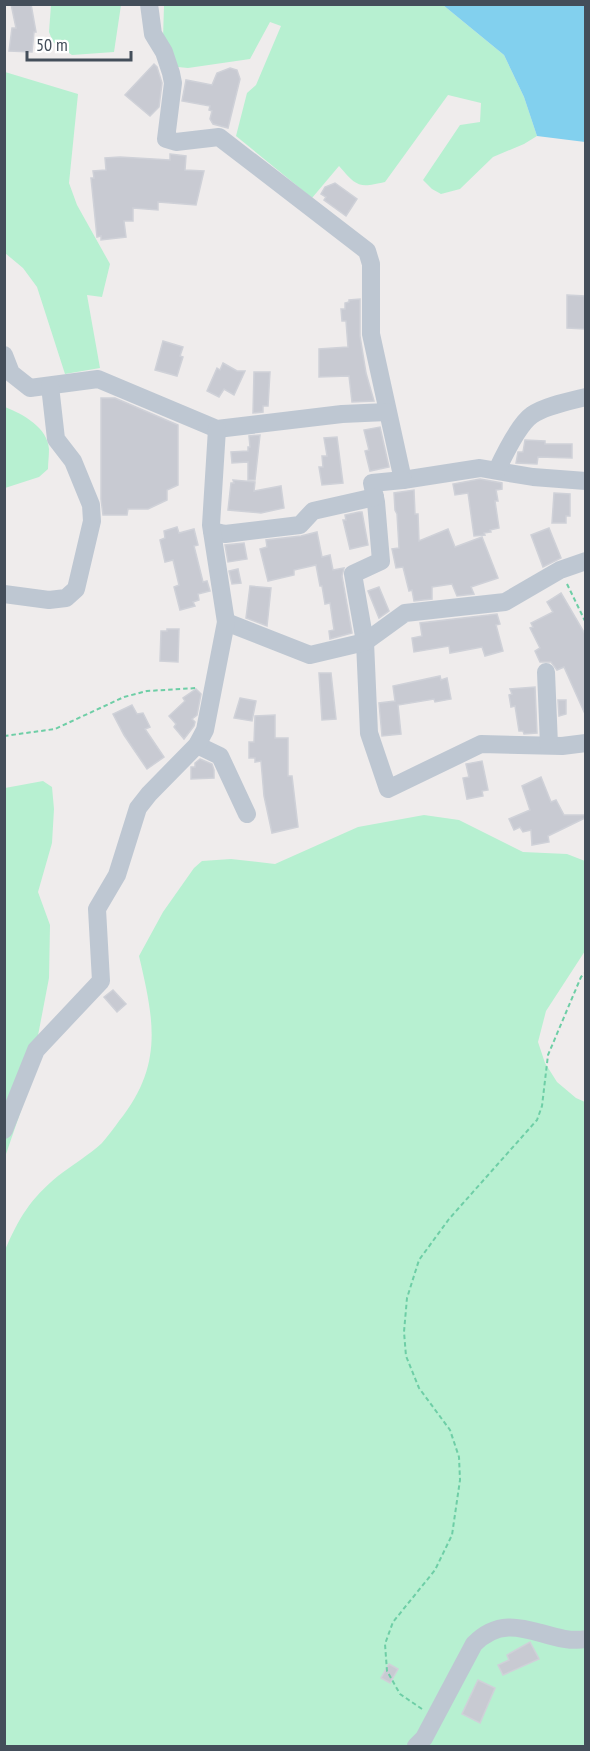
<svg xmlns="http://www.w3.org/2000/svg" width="590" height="1751" font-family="'PT Sans Narrow',sans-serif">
	<rect width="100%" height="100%" fill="#efecec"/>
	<!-- green -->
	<g fill="#b7f0d1">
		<polygon points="51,5 121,5 114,52 72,55 53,42 49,32"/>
		<path d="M 164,5 L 443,5 L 504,55 L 524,97 L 537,136 L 524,144 L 493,157 L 460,189 L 441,194 L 432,189 L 423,180 L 460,125 L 480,122 L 481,103 L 448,95 L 385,182 C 359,188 357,187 339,166 L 312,198 L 236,136 L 247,93 L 256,85 L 281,26 L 270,22 L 250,59 L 188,68 L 178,67 L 163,39 Z"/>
		<polygon points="5,72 78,94 69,183 77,205 110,264 102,297 87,295 100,368 65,374 37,287 23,268 5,253"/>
		<path d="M 5,407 C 23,414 48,428 49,449 C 49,456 48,463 48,469 L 39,477 L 5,488 Z"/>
		<polygon points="43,781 52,787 54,809 52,843 38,892 50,925 49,978 27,1093 5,1157 5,788"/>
		<path d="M 424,815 L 459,820 L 523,852 L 567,854 L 585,861 L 585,951 L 546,1011 L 538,1042 L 545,1063 L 557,1082 L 576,1098 L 585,1102 L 585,1746 L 5,1746 L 5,1250 C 19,1218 30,1199 58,1176 C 72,1165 89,1155 102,1143 C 108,1136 114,1128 119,1121 C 164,1065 154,1020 139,956 L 163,912 L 194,868 L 202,861 L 231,859 L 275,864 L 358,827 Z"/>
	</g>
	<!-- water -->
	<polygon fill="#82d0ee" points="443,5 585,5 585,142 537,136 524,97 504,55"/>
	<!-- building -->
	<g fill="#c8cad2" stroke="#cfd1d8" stroke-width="1.5">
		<polygon points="11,4 31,4 36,32 34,32 32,52 9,51 12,28 16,28"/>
		<polygon points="154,64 157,67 162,83 159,107 150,116 125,95"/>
		<polygon points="230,68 237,70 240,79 228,128 213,124 210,119 212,111 209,110 210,106 182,101 186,80 212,85 217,73"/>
		<polygon points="170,154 186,156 185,170 204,171 196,205 158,202 158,210 133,208 133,221 124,221 126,237 101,240 101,236 97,237 91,178 94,178 93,171 106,170 105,158 120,157 170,160"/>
		<polygon points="335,183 357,199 346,216 324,200 326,197 321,194 325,187"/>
		<polygon points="567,295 585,296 585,329 567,328"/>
		<polygon points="360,299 360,336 366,373 374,401 352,402 349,376 319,377 319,349 348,347 346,321 342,321 341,309 345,309 345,303 349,302 349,300"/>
		<polygon points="163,341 183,347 180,356 183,357 177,376 155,370"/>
		<polygon points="223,363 237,371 245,371 234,395 224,389 219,397 207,391 217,368 220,370"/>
		<polygon points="254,372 270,372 268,406 263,406 263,412 253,413"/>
		<polygon points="101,398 115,398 178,425 178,485 167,490 167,500 148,509 128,509 127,515 103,515 101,499"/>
		<polygon points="380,427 389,467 370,471 365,451 369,450 364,430"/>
		<polygon points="260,435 255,480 248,480 248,462 232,463 231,452 248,451 248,447 250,447 249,436"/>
		<polygon points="337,437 343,483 322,485 319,467 323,467 322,456 327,456 324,438"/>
		<polygon points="525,440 545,441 545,444 572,444 572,458 538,457 537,464 516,463 518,452 523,452"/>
		<polygon points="480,479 502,483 502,489 496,490 498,501 495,501 499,528 490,530 491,532 484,533 485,535 474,536 468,493 455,495 453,484"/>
		<polygon points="233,480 255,482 254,491 281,486 284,508 261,513 228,510 231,483 234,483"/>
		<polygon points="414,490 415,514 418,514 419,541 448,529 455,547 482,537 498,578 471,587 474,594 457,596 452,584 432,587 432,599 414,601 412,590 409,591 403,567 396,568 392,549 399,548 397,514 395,510 394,493"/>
		<polygon points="554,493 570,494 570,516 566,516 566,523 552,523"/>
		<polygon points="359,512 362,512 368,545 350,549 343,520 346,520 345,515"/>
		<polygon points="177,527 179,533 194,529 198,545 194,546 203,582 207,581 210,591 198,594 199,600 193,602 195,606 180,610 174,587 179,585 173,560 165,562 160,540 165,538 164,531"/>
		<polygon points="549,528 561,558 543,567 531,535"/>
		<polygon points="317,532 322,557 330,555 333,570 344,568 342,576 352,633 330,639 329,631 334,630 330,603 325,604 322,586 320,586 316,565 294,570 294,575 268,581 260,549 267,547 266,540 301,536"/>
		<polygon points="244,543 247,559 228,562 225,545"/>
		<polygon points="238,569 241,583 232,584 229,571"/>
		<polygon points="250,586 271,588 267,626 246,618"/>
		<polygon points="379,587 389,611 379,618 368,591"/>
		<polygon points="561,593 585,634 585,714 564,667 557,670 551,662 540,662 535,651 540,648 530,628 533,627 531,623 553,612 547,602"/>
		<polygon points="497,614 500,624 496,625 503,651 485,656 482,647 450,653 449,646 414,652 412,638 422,636 420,623"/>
		<polygon points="167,629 179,629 178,662 160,661 161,631 167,631"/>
		<polygon points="319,673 331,673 336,719 322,720"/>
		<polygon points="440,676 441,680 447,678 451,699 435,702 434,699 398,705 401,734 382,736 379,703 395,701 393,686"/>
		<polygon points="535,687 537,733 524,734 523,731 519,731 515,706 511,707 509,695 512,694 510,689"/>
		<polygon points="196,689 201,694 197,715 192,719 195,722 194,726 184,739 174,727 176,724 169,716 185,701 183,698"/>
		<polygon points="240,698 256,701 252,721 234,718"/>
		<polygon points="558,700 566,700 566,714 559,716"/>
		<polygon points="132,705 137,714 143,713 150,727 145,729 164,757 147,769 124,735 113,714"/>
		<polygon points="275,715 275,738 288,738 288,776 292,776 298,827 272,833 264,796 261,761 255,762 255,758 249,758 249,742 254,742 255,716"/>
		<polygon points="200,759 212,764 214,770 214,778 191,779 191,767 195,767 195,763"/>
		<polygon points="482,761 488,790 482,791 483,796 467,799 463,778 469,777 466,764"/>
		<polygon points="541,777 551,802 556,800 564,815 585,815 585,818 548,836 549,842 532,845 531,830 523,832 520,827 514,830 509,819 530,810 522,786"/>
		<polygon points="113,990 126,1004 117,1012 104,997"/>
		<polygon points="530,1642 539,1659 503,1675 498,1665 509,1660 507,1655"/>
		<polygon points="389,1664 398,1669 390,1683 381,1678"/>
		<polygon points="478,1680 495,1688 480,1723 462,1714"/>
	</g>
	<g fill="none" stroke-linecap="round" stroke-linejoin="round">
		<!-- path -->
		<g stroke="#6ecea6" stroke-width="2" stroke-dasharray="4.5 3" stroke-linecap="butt">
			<polyline points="567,584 586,623"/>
			<polyline points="4,736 55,729 124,697 147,691 197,688"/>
			<polyline points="422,1709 400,1694 387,1671 385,1644 393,1622 435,1570 452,1535 460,1480 459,1457 450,1430 419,1388 406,1356 404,1332 407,1298 419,1260 449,1219 537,1120 542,1106 548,1055 581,977 586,972"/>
		</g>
		<!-- minor -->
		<g stroke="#bec7d2" stroke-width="18">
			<polyline points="149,4 153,34 164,52 171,73 173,83 166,139 176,142 219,137 367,251 371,264 371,334 403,480 480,468 533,477 586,481"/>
			<polyline points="4,355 11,373 30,388 98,379 217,429 342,414 387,412"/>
			<path d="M 497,470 C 504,455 519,424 532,415 C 545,406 570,401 586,397"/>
			<polyline points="403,480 372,483 376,502 381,561 353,574 365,642 369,733 388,789 481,744 562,746 586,743"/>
			<polyline points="212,531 225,534 300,525 313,511 375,497"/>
			<polyline points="4,594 49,600 66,598 76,589 92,521 91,505 73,461 56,439 50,386"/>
			<polyline points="226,622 310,655 365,642 405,613 505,602 560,570 586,561"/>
			<polyline points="546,672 549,745"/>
			<polyline points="197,745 220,756 247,814"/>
			<polyline points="4,1130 36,1050 101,981 97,909 117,875 138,808 149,794 197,745 205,730 226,622 211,525 217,429"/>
			<path d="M 416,1746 L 424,1738 L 474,1644 C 511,1606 547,1646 586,1639"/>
		</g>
	</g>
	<!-- border -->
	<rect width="590" height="1751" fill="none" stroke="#444e5a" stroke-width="12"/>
	<!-- scale -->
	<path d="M27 51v9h104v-9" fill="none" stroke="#444e5a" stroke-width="3"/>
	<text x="36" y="51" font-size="18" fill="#444e5a" stroke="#ffffff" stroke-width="4.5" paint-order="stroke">50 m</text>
</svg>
